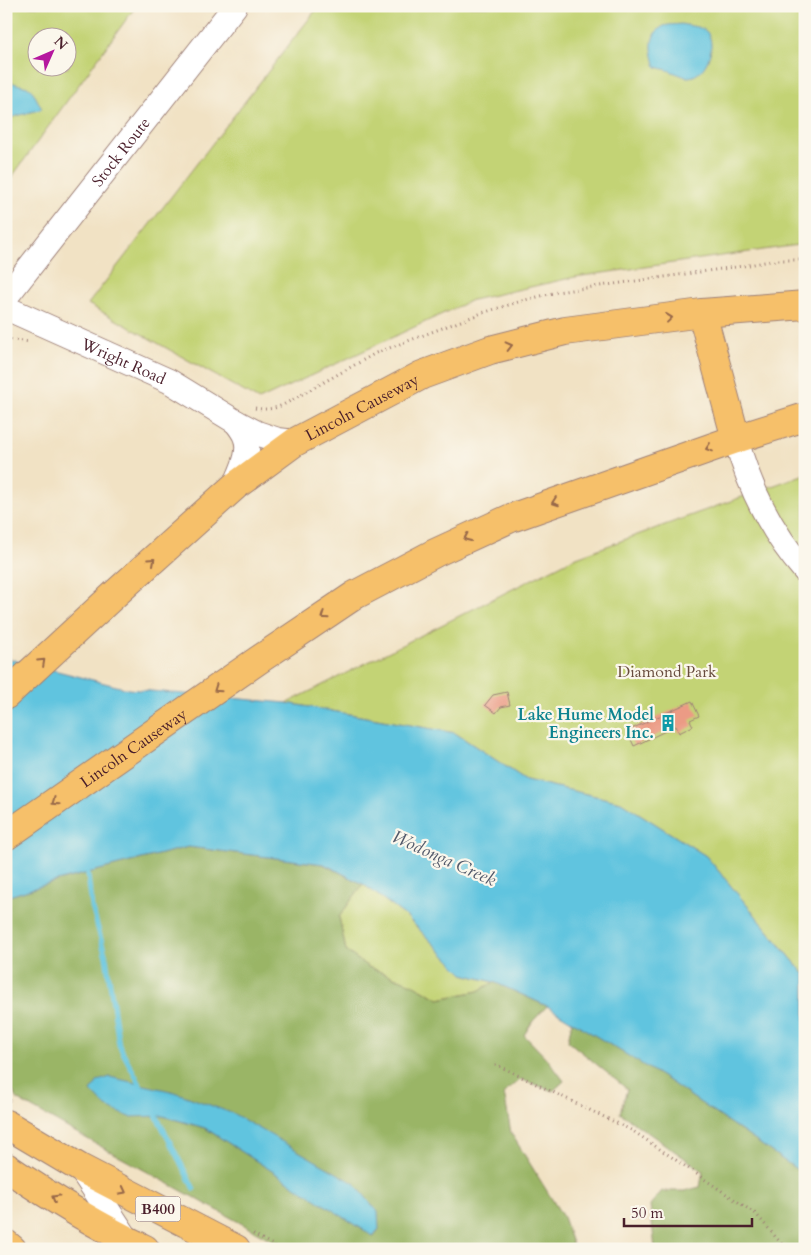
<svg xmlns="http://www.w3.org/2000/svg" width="811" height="1255" font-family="Cardo,serif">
	<rect width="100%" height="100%" fill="#fbf7ec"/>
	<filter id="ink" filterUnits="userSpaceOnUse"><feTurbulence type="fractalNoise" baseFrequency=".02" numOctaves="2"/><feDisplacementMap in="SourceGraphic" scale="10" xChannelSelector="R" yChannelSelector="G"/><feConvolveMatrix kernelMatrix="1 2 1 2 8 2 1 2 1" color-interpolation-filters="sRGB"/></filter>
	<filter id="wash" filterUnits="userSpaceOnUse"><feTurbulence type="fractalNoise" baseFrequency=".0096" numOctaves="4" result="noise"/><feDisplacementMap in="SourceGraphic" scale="20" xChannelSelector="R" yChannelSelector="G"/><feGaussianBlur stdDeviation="1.12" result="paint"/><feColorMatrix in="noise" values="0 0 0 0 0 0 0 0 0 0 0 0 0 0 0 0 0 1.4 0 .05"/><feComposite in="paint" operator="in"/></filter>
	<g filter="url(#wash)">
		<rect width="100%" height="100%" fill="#f1e2c4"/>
		<!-- green -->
		<g fill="#c3d375" stroke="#867950" fill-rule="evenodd">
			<path d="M 6,6 L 136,6 L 6,185 ZM 38,38 L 68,38 L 68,68 L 38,68 Z"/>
			<polygon points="319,6 784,6 805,19 805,244 575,277 472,300 259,400 88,304"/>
			<polygon points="805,474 805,975 706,856 621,802 526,780 455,733 287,703 574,558"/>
			<polygon points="363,884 407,917 463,974 494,982 478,991 439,999 414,985 368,967 346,951 339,917"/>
		</g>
		<!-- forest -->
		<g fill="#9ab566" stroke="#726a48" fill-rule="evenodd">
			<path d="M 188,847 L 323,864 L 363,884 L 339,917 L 346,951 L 368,967 L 414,985 L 439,999 L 478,991 L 494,982 L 547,1006 L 533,1021 L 524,1035 L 549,1061 L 564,1081 L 553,1091 L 520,1079 L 504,1093 L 511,1133 L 563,1217 L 574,1249 L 288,1249 L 100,1146 L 18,1100 L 6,1079 L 6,897 L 57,881 ZM 234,1114 L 379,1229 L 374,1236 L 205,1128 L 163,1116 Z"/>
			<polygon points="572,1021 666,1079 805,1175 805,1249 655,1249 650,1205 662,1191 684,1191 700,1187 703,1171 620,1113 627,1089 568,1041"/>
		</g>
		<!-- water -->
		<g fill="#61c4df" stroke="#567285">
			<path d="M 681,24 C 689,26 701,26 707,32 C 718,46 705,79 686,77 C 683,76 678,74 675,73 C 669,70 663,69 656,67 C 652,54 647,36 662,27 C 666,24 676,25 681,24 Z"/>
			<polygon points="6,81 31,88 42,109 6,119"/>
			<polygon points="6,658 128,689 287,703 455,733 526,780 621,802 706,856 805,975 805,1175 666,1079 547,1006 494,982 463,974 407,917 363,884 324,864 188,847 57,881 6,897"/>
			<polygon points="110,1077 175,1092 234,1114 354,1183 378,1212 379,1229 373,1236 205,1128 163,1116 130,1117 106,1107 91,1091 98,1081"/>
		</g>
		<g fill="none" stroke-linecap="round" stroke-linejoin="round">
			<!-- stream -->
			<g stroke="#61c4df" stroke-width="5">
				<polyline points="87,868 92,907 106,957 119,1045 142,1088"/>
				<polyline points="154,1111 194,1189"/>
			</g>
		</g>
		<g id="blocks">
			<!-- building -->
			<g fill="#eb9b85">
				<polygon points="507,692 510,705 501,707 496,713 485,705 493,695"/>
				<polygon points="692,701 699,716 690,720 693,726 679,733 676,726 634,746 627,731"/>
			</g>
		</g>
	</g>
	<g filter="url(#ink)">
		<use href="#blocks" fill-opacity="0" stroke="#9e8078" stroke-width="1"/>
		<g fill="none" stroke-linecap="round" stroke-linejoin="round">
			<!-- minor casing -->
			<g stroke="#9e8078" stroke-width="26">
				<g id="minor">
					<path id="s1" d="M 6,297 L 235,6"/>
					<path id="s2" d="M 6,308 L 169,381 L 236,422 L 257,433 L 278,440 L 295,442"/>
					<path d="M 736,439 C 749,487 772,533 805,571"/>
					<path d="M 235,486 C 241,471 252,452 245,436 C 243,431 239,426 236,422"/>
					<polyline points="80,1168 129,1242"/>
				</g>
			</g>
			<!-- major casing -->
			<g stroke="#9e8078" stroke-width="30">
				<g id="major">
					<polyline points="702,313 736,439"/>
					<path id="s3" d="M 6,695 L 115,594 L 235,486 L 295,442 L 422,375 L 490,350 L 565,331 L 702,313 L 805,305"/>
					<path id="s4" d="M 6,836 L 257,661 L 355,595 L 435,553 L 511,518 L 736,439 L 805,417"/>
					<polyline points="6,1124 80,1168 236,1249"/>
					<path d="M 6,1167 C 50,1197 97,1226 145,1249"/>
				</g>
			</g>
			<!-- highway casing -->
			<g stroke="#9e8078" stroke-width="30">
				<polyline id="highway" points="6,1244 12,1249"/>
			</g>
			<!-- path -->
			<g stroke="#9e8078" stroke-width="3" stroke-dasharray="1 4" stroke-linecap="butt">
				<polyline points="6,339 30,342"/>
				<path d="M 255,408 C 265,410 273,409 283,405 L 376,353 L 482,313 L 525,300 L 557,292 L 743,266 L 776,260 L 805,260"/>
				<polyline points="495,1064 633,1131 756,1214 786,1249"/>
				<polyline points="6,1097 13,1103"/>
				<polyline points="253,1234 280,1249"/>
			</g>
			<!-- minor -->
			<use href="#minor" stroke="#fff" stroke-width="24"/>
			<!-- major -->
			<use href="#major" stroke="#f6c06b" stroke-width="28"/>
			<!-- highway -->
			<use href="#highway" stroke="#f6c06b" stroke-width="28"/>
		</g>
		<!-- one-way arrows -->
		<defs><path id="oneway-chevron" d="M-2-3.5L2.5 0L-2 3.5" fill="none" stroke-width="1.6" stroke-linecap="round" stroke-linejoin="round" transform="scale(1.25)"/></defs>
		<g stroke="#976748">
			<use href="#oneway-chevron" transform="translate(669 318) rotate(-7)"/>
			<use href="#oneway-chevron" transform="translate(509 346) rotate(-14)"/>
			<use href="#oneway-chevron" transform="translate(709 448) rotate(161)"/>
			<use href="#oneway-chevron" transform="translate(555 502) rotate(160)"/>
			<use href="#oneway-chevron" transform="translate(467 538) rotate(155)"/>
			<use href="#oneway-chevron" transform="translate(152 561) rotate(-42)"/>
			<use href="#oneway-chevron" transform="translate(324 616) rotate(146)"/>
			<use href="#oneway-chevron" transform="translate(42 662) rotate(-43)"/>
			<use href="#oneway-chevron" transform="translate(217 689) rotate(145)"/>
			<use href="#oneway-chevron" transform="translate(55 802) rotate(145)"/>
			<use href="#oneway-chevron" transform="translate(123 1191) rotate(27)"/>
			<use href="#oneway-chevron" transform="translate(55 1198) rotate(-149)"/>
		</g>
	</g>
	<!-- icons -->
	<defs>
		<g id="building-bare" transform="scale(1.35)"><path d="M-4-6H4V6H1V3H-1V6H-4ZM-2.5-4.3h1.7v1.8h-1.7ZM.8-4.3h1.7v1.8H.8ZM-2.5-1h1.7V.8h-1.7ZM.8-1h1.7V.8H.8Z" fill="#0f9aa8" stroke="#fbf7ec" stroke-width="2.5" paint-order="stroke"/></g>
	</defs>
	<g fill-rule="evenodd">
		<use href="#building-bare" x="668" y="723"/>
	</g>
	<g text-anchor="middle" stroke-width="4.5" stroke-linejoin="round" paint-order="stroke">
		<!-- shield labels -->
		<rect fill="#fbf7ec" stroke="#7f6065" stroke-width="1" x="135.5" y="1196.5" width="45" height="25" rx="4"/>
		<g font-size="15" font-weight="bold" fill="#4a1f2b">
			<text x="158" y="1214">B400</text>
		</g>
		<!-- street labels -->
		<g font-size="16" fill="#4a1f2b" stroke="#fbf7ec">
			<text dy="6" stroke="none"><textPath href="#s1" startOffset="185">Stock Route</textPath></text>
			<text dy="6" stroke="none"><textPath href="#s2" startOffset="129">Wright Road</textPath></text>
			<text dy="6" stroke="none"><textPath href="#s3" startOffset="460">Lincoln Causeway</textPath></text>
			<text dy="6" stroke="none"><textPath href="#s4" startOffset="155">Lincoln Causeway</textPath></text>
		</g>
		<!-- park labels -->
		<g font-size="16" fill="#684c3e" stroke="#fbf7ec">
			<text x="667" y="677">Diamond Park</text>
		</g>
		<!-- culture labels -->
		<g font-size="16" font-weight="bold" fill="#0d838f" stroke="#fbf7ec" text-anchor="end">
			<text x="654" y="720">Lake Hume Model<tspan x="654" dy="18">Engineers Inc.</tspan></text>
		</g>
		<!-- water labels -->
		<g font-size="18" font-style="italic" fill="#52596a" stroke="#fbf7ec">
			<text transform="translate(444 858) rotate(24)" y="6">Wodonga Creek</text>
		</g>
	</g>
	<!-- margin -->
	<rect width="811" height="1255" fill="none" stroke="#fbf7ec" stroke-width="25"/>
	<!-- north arrow -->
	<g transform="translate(52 52) rotate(45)"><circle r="24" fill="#fbf7ec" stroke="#b4a19f"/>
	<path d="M0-4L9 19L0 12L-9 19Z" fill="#b5179e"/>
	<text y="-8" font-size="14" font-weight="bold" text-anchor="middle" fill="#4a1f2b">N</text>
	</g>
	<!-- scale -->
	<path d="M624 1218v8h128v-8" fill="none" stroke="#4a1f2b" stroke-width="2.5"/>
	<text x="631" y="1218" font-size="15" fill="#4a1f2b" stroke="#fbf7ec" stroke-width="4" paint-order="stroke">50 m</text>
</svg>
